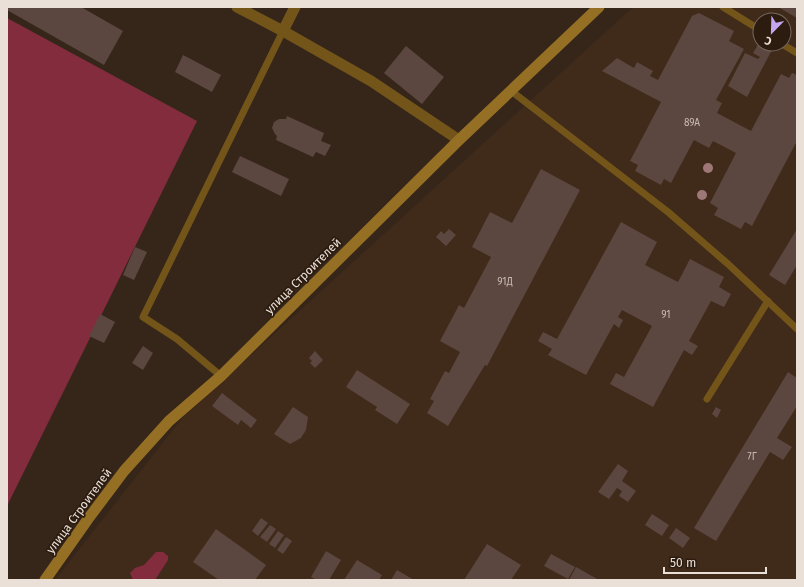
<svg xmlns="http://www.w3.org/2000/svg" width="804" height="587" font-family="'Fira Sans',sans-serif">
	<rect width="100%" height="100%" fill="#36261a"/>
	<!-- built -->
	<path fill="#402a1a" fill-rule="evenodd" d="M 633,7 L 797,7 L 797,580 L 55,580 L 183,417 ZM 760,20 L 784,20 L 784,44 L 760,44 Z"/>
	<!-- green -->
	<g fill="#832c3d">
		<polygon points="7,18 197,121 7,506"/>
		<polygon points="156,552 163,552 168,556 168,560 155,580 133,580 130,573 135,568 144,565"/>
	</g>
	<!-- building -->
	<g fill="#5c4640">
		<polygon points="7,7 81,7 123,31 104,65 7,10"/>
		<polygon points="778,7 797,7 797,18"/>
		<polygon points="699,13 734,31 729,41 744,49 716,100 722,103 717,113 751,131 781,74 789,78 792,73 797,75 797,141 752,226 745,222 741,229 714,215 718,208 710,203 736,153 713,141 709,148 694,140 671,183 664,179 661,185 635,171 638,165 630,161 661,102 602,71 617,58 634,68 637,62 653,71 650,76 658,80 692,16"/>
		<polygon points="760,41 760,44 765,44 773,48 747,97 728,86 745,53 758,59 760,57 753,53"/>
		<polygon points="406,46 444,77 422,104 384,73"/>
		<polygon points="183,55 221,75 212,92 175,72"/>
		<polygon points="287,116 324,133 321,141 331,145 325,156 316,152 313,157 276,140 277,136 275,134 272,128 274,122 279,119 286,119"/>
		<polygon points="240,156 289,179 281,196 232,172"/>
		<polygon points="541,169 580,190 487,366 485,365 448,426 427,413 434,401 430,399 445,371 449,373 460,352 440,341 459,305 464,308 491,257 472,247 490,212 512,223"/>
		<polygon points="621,222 657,242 645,265 678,282 690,259 724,277 719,287 731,294 724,307 711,301 689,341 698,346 692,355 684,350 653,407 610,384 616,373 624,377 652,326 622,310 618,317 623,320 619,328 614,324 586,375 548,355 552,349 538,341 543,332 557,339"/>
		<polygon points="449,229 456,235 446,246 436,237 441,231 444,234"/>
		<polygon points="797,229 797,265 785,285 769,275"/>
		<polygon points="135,247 147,252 134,280 123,275"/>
		<polygon points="100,314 115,322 104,343 89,336"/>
		<polygon points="143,346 153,353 143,370 132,363"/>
		<polygon points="315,351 323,360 315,368 310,363 312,361 309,358"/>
		<polygon points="357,370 410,404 397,424 375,410 377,407 346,387"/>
		<polygon points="788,372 797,378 797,406 777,438 792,447 783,460 770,452 716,541 694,528"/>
		<polygon points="222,393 257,420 251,428 241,420 238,425 212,406"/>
		<polygon points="293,407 308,417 306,430 301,438 290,444 274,434"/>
		<polygon points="716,407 721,410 717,418 712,414"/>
		<polygon points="618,464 628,471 622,481 636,491 628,502 619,496 622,491 617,488 609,499 598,492"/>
		<polygon points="652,514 669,525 662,536 645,525"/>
		<polygon points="261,518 268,523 258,536 252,531"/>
		<polygon points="270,525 276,529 267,542 260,537"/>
		<polygon points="676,528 690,538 683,548 669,538"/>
		<polygon points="216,529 266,565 255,580 219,580 193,562"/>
		<polygon points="278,531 284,535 275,548 269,544"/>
		<polygon points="286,537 292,541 283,554 277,550"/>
		<polygon points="487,544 521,565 511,580 464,580"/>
		<polygon points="326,551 341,560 329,580 317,580 311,577"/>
		<polygon points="551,554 575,567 568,579 544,566"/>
		<polygon points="357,560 382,575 379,580 344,580"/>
		<polygon points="576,567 599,580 569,580"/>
		<polygon points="397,570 414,580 391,580"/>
	</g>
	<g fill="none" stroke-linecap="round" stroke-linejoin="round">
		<!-- service -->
		<g stroke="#73551a" stroke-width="7">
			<polyline points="723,7 760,30"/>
			<polyline points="782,44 797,53"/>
			<polyline points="510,90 668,212 728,264 797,329"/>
			<polyline points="221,376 177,339 143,317 283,31"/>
			<polyline points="707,399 768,301"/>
		</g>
		<!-- minor -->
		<g stroke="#73551a" stroke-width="11">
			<polyline points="237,7 283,31 371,81 459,140"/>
			<polyline points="283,31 295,7"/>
		</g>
		<!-- secondary -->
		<polyline stroke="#956f24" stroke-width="11" points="45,580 88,519 124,471 169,421 221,376 459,140 599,7"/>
	</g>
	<!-- trees -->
	<g fill="#9d7876">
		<circle cx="708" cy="168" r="5"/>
		<circle cx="702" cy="195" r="5"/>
	</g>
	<g text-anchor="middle" stroke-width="3.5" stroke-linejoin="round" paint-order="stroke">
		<!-- number labels -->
		<g font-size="10" fill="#c7bab2">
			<text x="692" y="126">89А</text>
			<text x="505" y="285">91Д</text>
			<text x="666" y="318">91</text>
			<text x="752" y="460">7Г</text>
		</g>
		<!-- street labels -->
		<g font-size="12" fill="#ebe0d8" stroke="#2c1c10">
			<text transform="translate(303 276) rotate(-45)" y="4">улица Строителей</text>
			<text transform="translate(79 511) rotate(-54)" y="4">улица Строителей</text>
		</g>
	</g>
	<!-- border -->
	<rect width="804" height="587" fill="none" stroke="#ebe0d8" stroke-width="16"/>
	<!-- north arrow -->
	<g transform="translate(772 32) rotate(203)"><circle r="19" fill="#2c1c10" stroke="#786a60"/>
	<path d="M0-3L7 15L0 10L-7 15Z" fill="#c6a6f0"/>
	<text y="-6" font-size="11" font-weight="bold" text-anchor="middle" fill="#ebe0d8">С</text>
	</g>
	<!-- scale -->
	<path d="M664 567v6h102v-6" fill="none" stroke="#ebe0d8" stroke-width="2"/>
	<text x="670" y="567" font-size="12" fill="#ebe0d8" stroke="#2c1c10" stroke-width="3" paint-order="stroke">50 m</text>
</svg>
